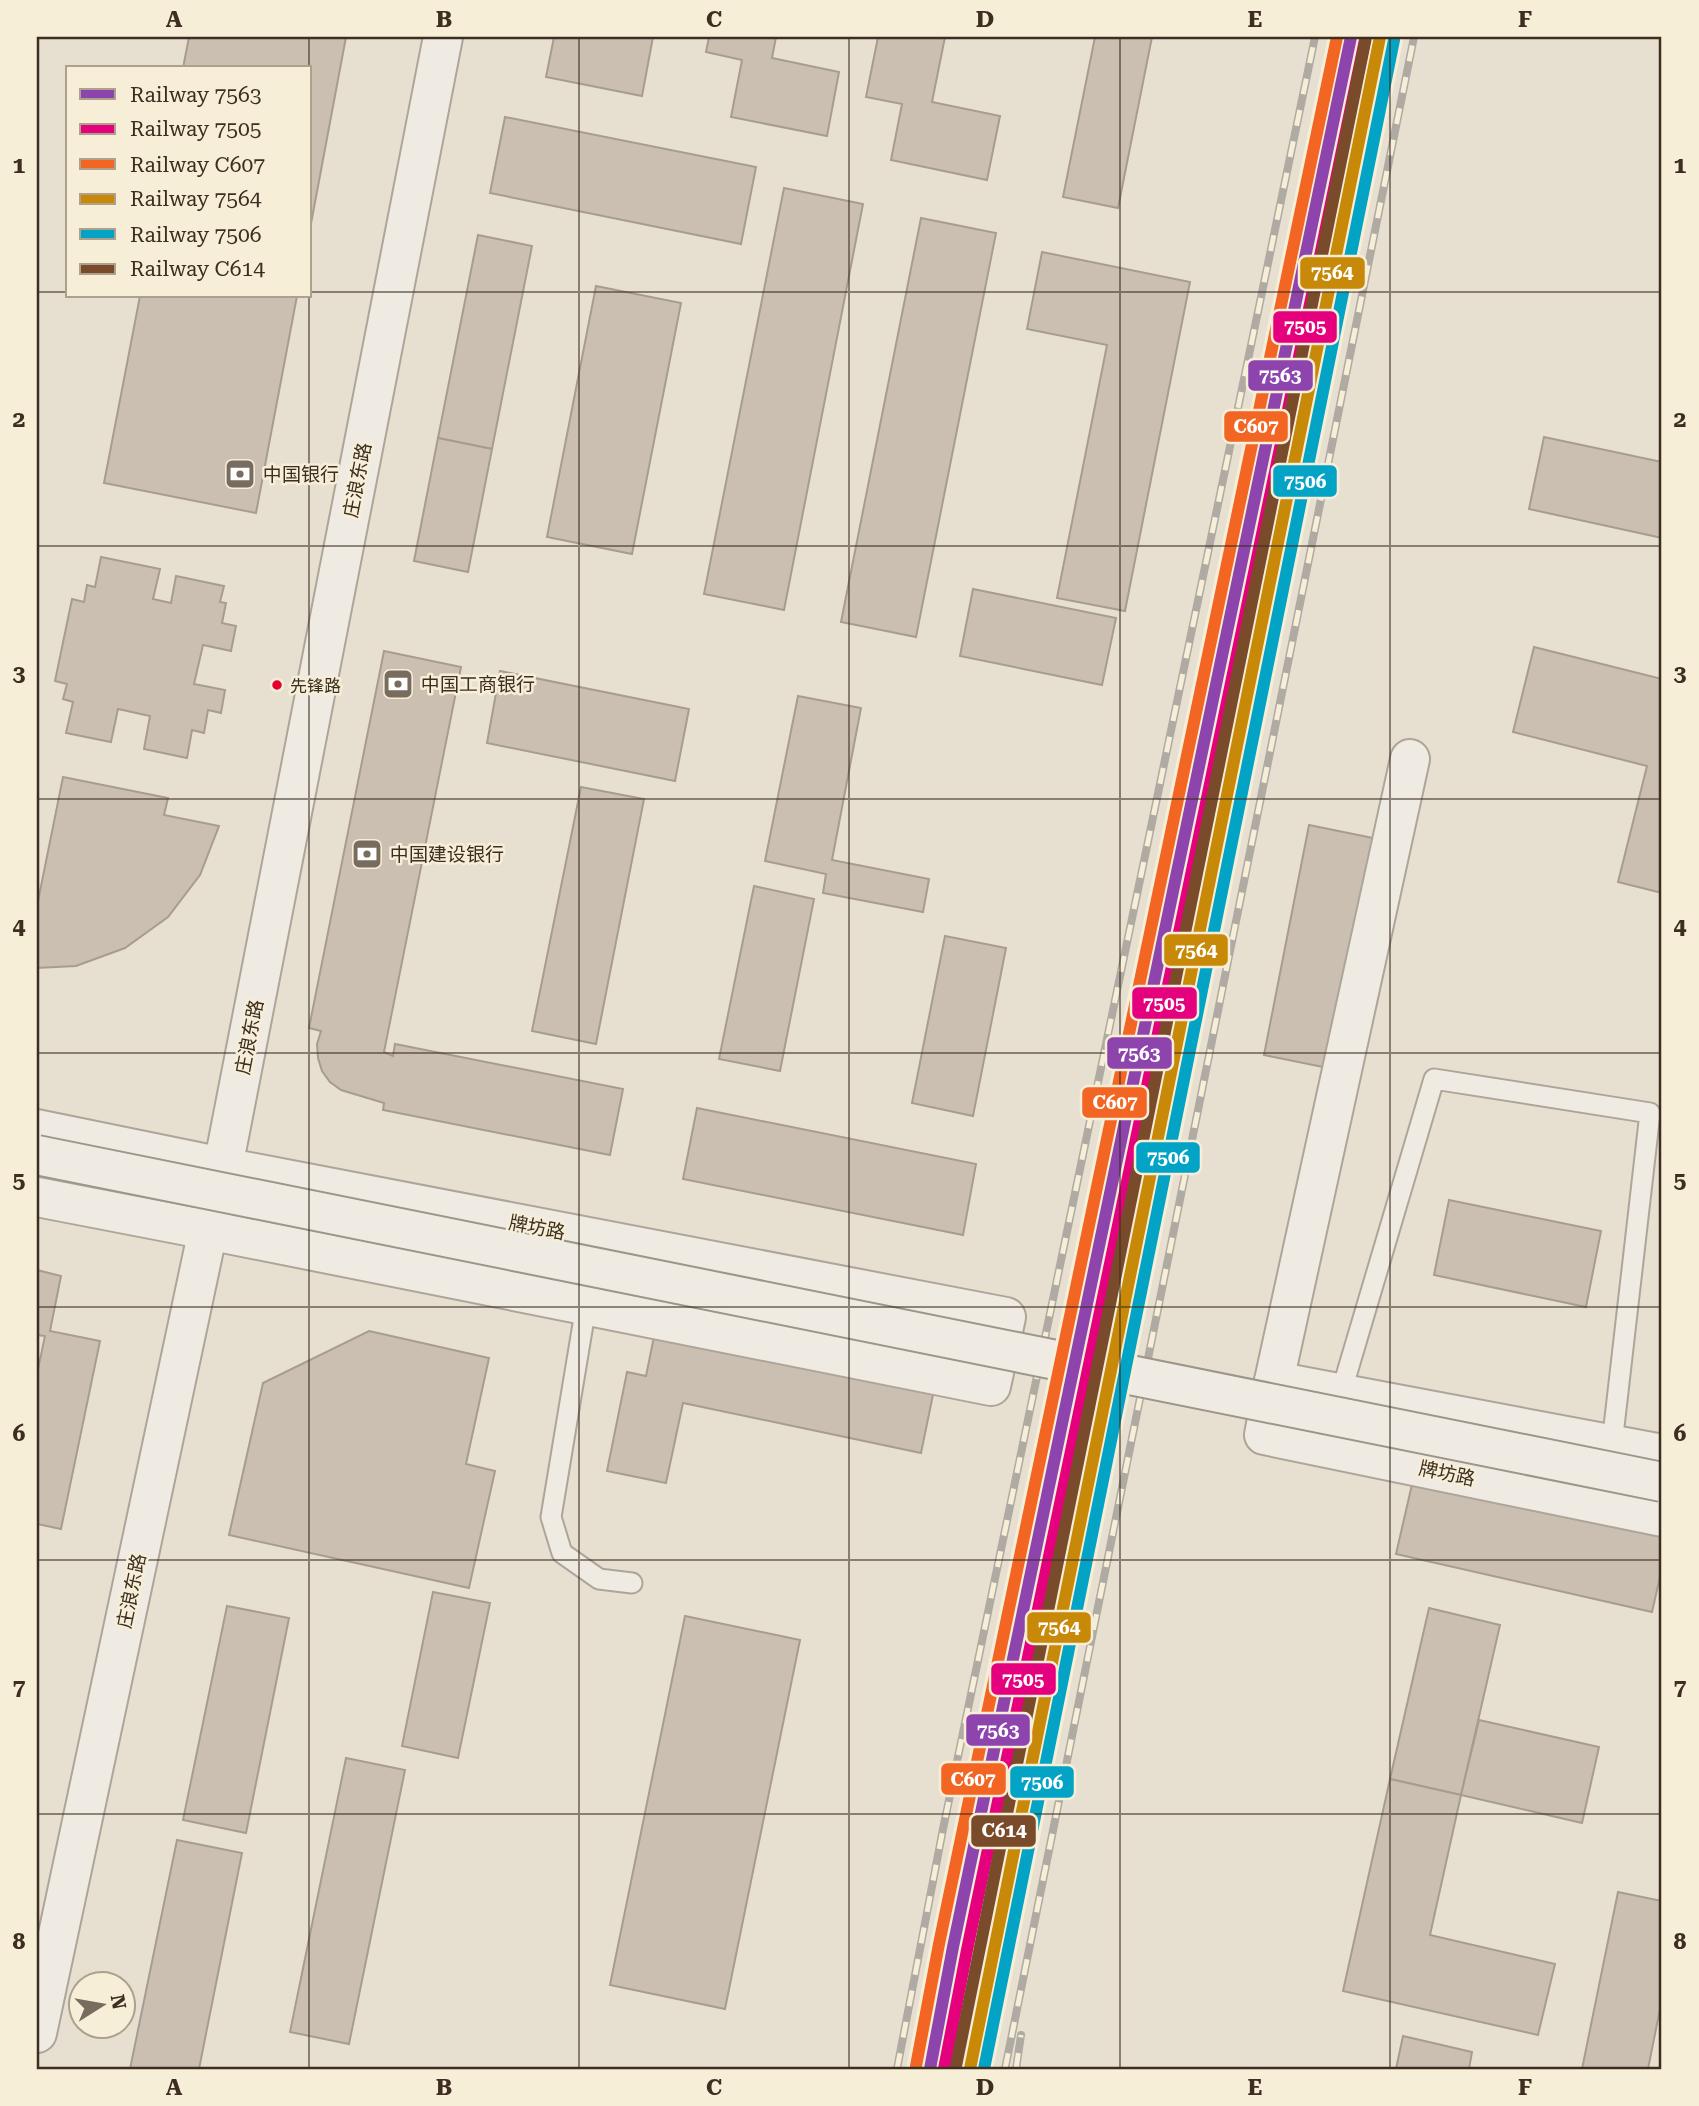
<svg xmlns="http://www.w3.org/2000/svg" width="1699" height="2106" font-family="'Roboto Serif','Noto Sans SC',serif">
	<rect width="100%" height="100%" fill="#e7e0d1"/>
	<!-- building -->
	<g fill="#cbbfb2" stroke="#a89c90" stroke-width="2">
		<polygon points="189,37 346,37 310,229 310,68 183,68"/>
		<polygon points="554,37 653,37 642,96 546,77"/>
		<polygon points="709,37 776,37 772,58 839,72 827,136 731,117 742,60 706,52"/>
		<polygon points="878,37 945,37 932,102 1000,116 987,180 891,160 902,104 866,97"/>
		<polygon points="1095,37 1152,37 1118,208 1063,197"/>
		<polygon points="505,117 756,167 741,244 490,193"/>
		<polygon points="784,188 863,204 784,610 704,594"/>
		<polygon points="921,218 996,233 916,637 841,622"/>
		<polygon points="478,235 532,246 492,449 438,438"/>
		<polygon points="1042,252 1190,282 1125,611 1057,598 1107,345 1027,329"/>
		<polygon points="596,286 681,303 632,554 547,537"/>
		<polygon points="140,296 297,296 256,513 104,483"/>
		<polygon points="1544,437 1662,462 1662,538 1529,509"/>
		<polygon points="438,438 492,449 468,572 414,561"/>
		<polygon points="101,557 160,569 153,599 171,603 176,576 224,586 220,602 226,603 222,623 236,626 231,651 203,645 194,684 225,690 221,713 208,710 204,733 192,730 187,758 144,749 150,716 118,709 111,742 66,733 73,702 63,699 67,684 55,681 72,599 84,602 87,585 95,587"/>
		<polygon points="973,589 1116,618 1102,685 960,656"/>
		<polygon points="1534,647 1662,679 1662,893 1618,882 1647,766 1513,732"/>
		<polygon points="384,651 461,667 384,1052 393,1056 395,1044 623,1089 610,1155 383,1110 384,1103 341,1090 330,1082 322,1071 318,1058 317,1044 321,1031 309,1028"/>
		<polygon points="500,671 689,709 675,781 487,743"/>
		<polygon points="798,696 861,708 832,860 929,879 923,912 823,893 826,874 765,861"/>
		<polygon points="63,777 168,798 164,815 219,826 200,875 168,917 125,948 76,966 37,968 37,906"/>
		<polygon points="581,787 644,799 596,1044 532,1031"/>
		<polygon points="1309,825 1378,839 1333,1069 1264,1055"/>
		<polygon points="754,886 814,899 780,1071 719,1059"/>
		<polygon points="945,936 1006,948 973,1116 912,1103"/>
		<polygon points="697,1108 976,1164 963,1235 683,1179"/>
		<polygon points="1449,1200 1601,1231 1586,1307 1434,1275"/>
		<polygon points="37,1270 61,1276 50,1331 100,1341 61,1529 37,1524 37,1374 45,1336 37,1335"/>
		<polygon points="656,1327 935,1385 921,1453 683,1403 666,1483 607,1471 627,1372 646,1376"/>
		<polygon points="369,1331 489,1358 466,1464 495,1471 469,1588 229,1535 263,1383"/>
		<polygon points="1413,1480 1662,1537 1662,1568 1652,1612 1396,1554"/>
		<polygon points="433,1592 490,1603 458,1758 402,1746"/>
		<polygon points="227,1606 289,1618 246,1833 183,1820"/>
		<polygon points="1429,1608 1500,1625 1461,1795 1390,1779"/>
		<polygon points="685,1616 800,1640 725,2009 610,1985"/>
		<polygon points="1479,1720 1599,1747 1582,1823 1461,1795"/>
		<polygon points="346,1758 405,1770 349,2044 290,2032"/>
		<polygon points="1390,1779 1461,1795 1430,1935 1555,1964 1538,2035 1343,1991"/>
		<polygon points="177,1840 242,1853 199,2069 130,2069"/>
		<polygon points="1618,1892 1662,1901 1662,1999 1648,2069 1582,2069"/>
		<polygon points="1403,2036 1472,2052 1469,2069 1396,2069"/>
	</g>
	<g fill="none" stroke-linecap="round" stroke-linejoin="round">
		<!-- service casing -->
		<g stroke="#ada599" stroke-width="23">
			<g id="service">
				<polyline points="586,1306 551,1517 562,1553 599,1579 632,1583"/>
				<polyline points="1341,1393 1434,1079 1650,1113 1612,1444"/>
			</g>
		</g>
		<!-- minor casing -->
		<g stroke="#ada599" stroke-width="42">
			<g id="minor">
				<polyline points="208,1230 991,1386 1006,1317 223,1167"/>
				<polyline points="1274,1381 1410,759"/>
			</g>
		</g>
		<!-- tertiary casing -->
		<g stroke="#ada599" stroke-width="42">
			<g id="tertiary">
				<polyline points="37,1129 223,1167"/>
				<polyline points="37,1197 208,1230"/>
				<polyline points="1662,1454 1274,1381 1264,1435 1662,1517"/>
				<polyline points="37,2033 208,1230 223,1167 443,37"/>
			</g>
		</g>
		<!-- service -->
		<use href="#service" stroke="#efebe3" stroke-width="19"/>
		<!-- minor -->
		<use href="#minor" stroke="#efebe3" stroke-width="38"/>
		<!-- tertiary -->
		<use href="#tertiary" stroke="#efebe3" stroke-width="38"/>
		<!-- rail casing -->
		<g stroke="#afaaa2" stroke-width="8">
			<g id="rail">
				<polyline points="897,2069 943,1829 1315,37"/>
				<polyline points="924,2069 953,1947"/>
				<polyline points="975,2069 992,1955"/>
				<polyline points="1005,2069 1414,37"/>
				<polyline points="1016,2069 1021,2035"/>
			</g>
		</g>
		<!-- rail -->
		<use href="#rail" stroke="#f7eed8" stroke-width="5" stroke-dasharray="16" stroke-linecap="butt"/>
		<!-- secondary-bridge casing -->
		<g stroke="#9c958a" stroke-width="42" stroke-linecap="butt">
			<polyline id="secondary-bridge" points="37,1155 1662,1482"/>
		</g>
		<!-- secondary-bridge -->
		<use href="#secondary-bridge" stroke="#efebe3" stroke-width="38"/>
		<!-- rail-1 casing -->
		<g stroke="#f7eed8" stroke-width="18">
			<polyline id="rail-1" points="930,2069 953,1947 1351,37"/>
		</g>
		<!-- rail-2 casing -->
		<g stroke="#f7eed8" stroke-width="18">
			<polyline id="rail-2" points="944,2069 967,1950 1365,40"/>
		</g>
		<!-- rail-3 casing -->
		<g stroke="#f7eed8" stroke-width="18">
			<polyline id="rail-3" points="916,2066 939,1944 1337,37"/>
		</g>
		<!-- rail-4 casing -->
		<g stroke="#f7eed8" stroke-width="18">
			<polyline id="rail-4" points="970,2069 1380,37"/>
		</g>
		<!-- rail-5 casing -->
		<g stroke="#f7eed8" stroke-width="18">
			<polyline id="rail-5" points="984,2069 1394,40"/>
		</g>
		<!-- rail-6 casing -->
		<g stroke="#f7eed8" stroke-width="18">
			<polyline id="rail-6" points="956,2066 1366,37"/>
		</g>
		<!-- rail-1 -->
		<use href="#rail-1" stroke="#8e44ad" stroke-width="12"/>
		<!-- rail-2 -->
		<use href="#rail-2" stroke="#e5007d" stroke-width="12"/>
		<!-- rail-3 -->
		<use href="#rail-3" stroke="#f26522" stroke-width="12"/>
		<!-- rail-4 -->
		<use href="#rail-4" stroke="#c88808" stroke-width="12"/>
		<!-- rail-5 -->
		<use href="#rail-5" stroke="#03a3c5" stroke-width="12"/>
		<!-- rail-6 -->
		<use href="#rail-6" stroke="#7a4b2a" stroke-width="12"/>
	</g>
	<!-- grid -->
	<path fill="none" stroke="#3d2e20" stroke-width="2" stroke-opacity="0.55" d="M 309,37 L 309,68M 579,37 L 579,2069M 849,37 L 849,2069M 1120,37 L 1120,2069M 1390,37 L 1390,2069M 37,292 L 68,292M 310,292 L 1662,292M 309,296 L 309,2069M 37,546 L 1662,546M 37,799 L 1662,799M 37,1053 L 1662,1053M 37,1307 L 1662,1307M 37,1560 L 1662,1560M 37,1814 L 1662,1814"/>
	<!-- icons -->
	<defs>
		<g id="bank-square" transform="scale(1.575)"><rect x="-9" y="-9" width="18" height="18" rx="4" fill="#786c5e" stroke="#f7eed8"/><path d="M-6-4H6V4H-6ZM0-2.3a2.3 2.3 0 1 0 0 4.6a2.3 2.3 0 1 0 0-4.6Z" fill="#fff"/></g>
	</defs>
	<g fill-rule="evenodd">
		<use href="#bank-square" x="240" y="474"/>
		<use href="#bank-square" x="398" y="684"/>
		<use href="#bank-square" x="367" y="854"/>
	</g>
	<!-- markers -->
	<circle fill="#e4002b" stroke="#f7eed8" stroke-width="2.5" cx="277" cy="685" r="6"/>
	<g text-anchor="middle" stroke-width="5" stroke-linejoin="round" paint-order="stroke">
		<!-- bus labels -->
		<g font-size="17" fill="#3d2e20" stroke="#f7eed8" text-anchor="start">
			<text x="290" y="692">先锋路</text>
		</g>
		<!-- poi labels -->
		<g font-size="19" fill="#3d2e20" stroke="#f7eed8" text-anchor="start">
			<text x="263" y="481">中国银行</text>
			<text x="421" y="691">中国工商银行</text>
			<text x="390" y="861">中国建设银行</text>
		</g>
		<!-- street labels -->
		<g font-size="19" fill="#3d2e20" stroke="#f7eed8">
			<text transform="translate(357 480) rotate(-79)" y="7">庄浪东路</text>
			<text transform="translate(249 1037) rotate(-79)" y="7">庄浪东路</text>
			<text transform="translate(537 1227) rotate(11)" y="7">牌坊路</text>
			<text transform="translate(1447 1473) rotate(12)" y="7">牌坊路</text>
			<text transform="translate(131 1591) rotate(-78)" y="7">庄浪东路</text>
		</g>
	</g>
	<g stroke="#f7eed8" stroke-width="2.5">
		<rect x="1299" y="256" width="67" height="34" rx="7" fill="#c88808"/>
		<rect x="1272" y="310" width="66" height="34" rx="7" fill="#e5007d"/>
		<rect x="1247" y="359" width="67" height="33" rx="7" fill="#8e44ad"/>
		<rect x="1223" y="410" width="66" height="33" rx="7" fill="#f26522"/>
		<rect x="1272" y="464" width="66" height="34" rx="7" fill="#03a3c5"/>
		<rect x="1163" y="933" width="66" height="34" rx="7" fill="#c88808"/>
		<rect x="1131" y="986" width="67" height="34" rx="7" fill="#e5007d"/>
		<rect x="1106" y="1036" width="67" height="34" rx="7" fill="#8e44ad"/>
		<rect x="1081" y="1086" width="67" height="33" rx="7" fill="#f26522"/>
		<rect x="1135" y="1141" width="66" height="33" rx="7" fill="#03a3c5"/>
		<rect x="1026" y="1611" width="66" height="33" rx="7" fill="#c88808"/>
		<rect x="990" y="1662" width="67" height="34" rx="7" fill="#e5007d"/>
		<rect x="965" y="1713" width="66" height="34" rx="7" fill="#8e44ad"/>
		<rect x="940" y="1762" width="67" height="34" rx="7" fill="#f26522"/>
		<rect x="1009" y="1765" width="66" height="34" rx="7" fill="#03a3c5"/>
		<rect x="970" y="1814" width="67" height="34" rx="7" fill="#7a4b2a"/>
	</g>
	<g font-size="19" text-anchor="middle" font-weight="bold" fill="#fff">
		<text x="1332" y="279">7564</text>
		<text x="1305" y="333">7505</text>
		<text x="1280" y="382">7563</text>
		<text x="1256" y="433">C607</text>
		<text x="1305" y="488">7506</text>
		<text x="1196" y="957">7564</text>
		<text x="1164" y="1010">7505</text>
		<text x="1139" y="1060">7563</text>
		<text x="1115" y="1109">C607</text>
		<text x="1168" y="1164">7506</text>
		<text x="1059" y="1634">7564</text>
		<text x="1023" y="1686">7505</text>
		<text x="998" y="1737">7563</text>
		<text x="973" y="1786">C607</text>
		<text x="1042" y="1789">7506</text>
		<text x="1004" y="1837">C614</text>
	</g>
	<!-- border -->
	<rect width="1699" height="2106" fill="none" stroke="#f7eed8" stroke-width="77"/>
	<!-- legend -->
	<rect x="66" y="66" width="245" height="231" fill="#f7eed8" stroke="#ada18e" stroke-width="2"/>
	<rect x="80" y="89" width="35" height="10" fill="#8e44ad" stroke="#ada18e" stroke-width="2"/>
	<text x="130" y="102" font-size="21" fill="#3d2e20">Railway 7563</text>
	<rect x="80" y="124" width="35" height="10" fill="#e5007d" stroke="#ada18e" stroke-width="2"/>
	<text x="130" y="136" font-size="21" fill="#3d2e20">Railway 7505</text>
	<rect x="80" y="159" width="35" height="10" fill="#f26522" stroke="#ada18e" stroke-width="2"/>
	<text x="130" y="172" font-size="21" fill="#3d2e20">Railway C607</text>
	<rect x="80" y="194" width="35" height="10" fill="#c88808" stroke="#ada18e" stroke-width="2"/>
	<text x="130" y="206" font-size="21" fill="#3d2e20">Railway 7564</text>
	<rect x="80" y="229" width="35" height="10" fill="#03a3c5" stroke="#ada18e" stroke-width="2"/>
	<text x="130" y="242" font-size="21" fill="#3d2e20">Railway 7506</text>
	<rect x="80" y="264" width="35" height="10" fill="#7a4b2a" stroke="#ada18e" stroke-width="2"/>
	<text x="130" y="276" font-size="21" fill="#3d2e20">Railway C614</text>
	<!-- north arrow -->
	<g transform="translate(102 2005) rotate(79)"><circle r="33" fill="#f7eed8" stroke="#ada18e" stroke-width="2"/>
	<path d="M0-5L12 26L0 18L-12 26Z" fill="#786c5e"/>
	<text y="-10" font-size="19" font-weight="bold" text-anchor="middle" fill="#3d2e20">N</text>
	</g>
	<rect x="38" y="38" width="1622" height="2030" fill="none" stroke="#3d2e20" stroke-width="2.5"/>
	<g font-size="23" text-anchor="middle" font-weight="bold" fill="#3d2e20">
		<text x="174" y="27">A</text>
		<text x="444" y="27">B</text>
		<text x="714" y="27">C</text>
		<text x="985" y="27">D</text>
		<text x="1255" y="27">E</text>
		<text x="1525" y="27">F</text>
		<text x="19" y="173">1</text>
		<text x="1680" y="173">1</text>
		<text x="19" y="427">2</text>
		<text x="1680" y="427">2</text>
		<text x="19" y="681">3</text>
		<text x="1680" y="681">3</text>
		<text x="19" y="934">4</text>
		<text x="1680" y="934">4</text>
		<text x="19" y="1188">5</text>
		<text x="1680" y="1188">5</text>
		<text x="19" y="1441">6</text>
		<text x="1680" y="1441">6</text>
		<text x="19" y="1695">7</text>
		<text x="1680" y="1695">7</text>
		<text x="19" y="1949">8</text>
		<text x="1680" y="1949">8</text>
		<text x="174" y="2095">A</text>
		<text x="444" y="2095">B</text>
		<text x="714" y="2095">C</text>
		<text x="985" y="2095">D</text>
		<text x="1255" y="2095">E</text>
		<text x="1525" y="2095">F</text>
	</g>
</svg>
